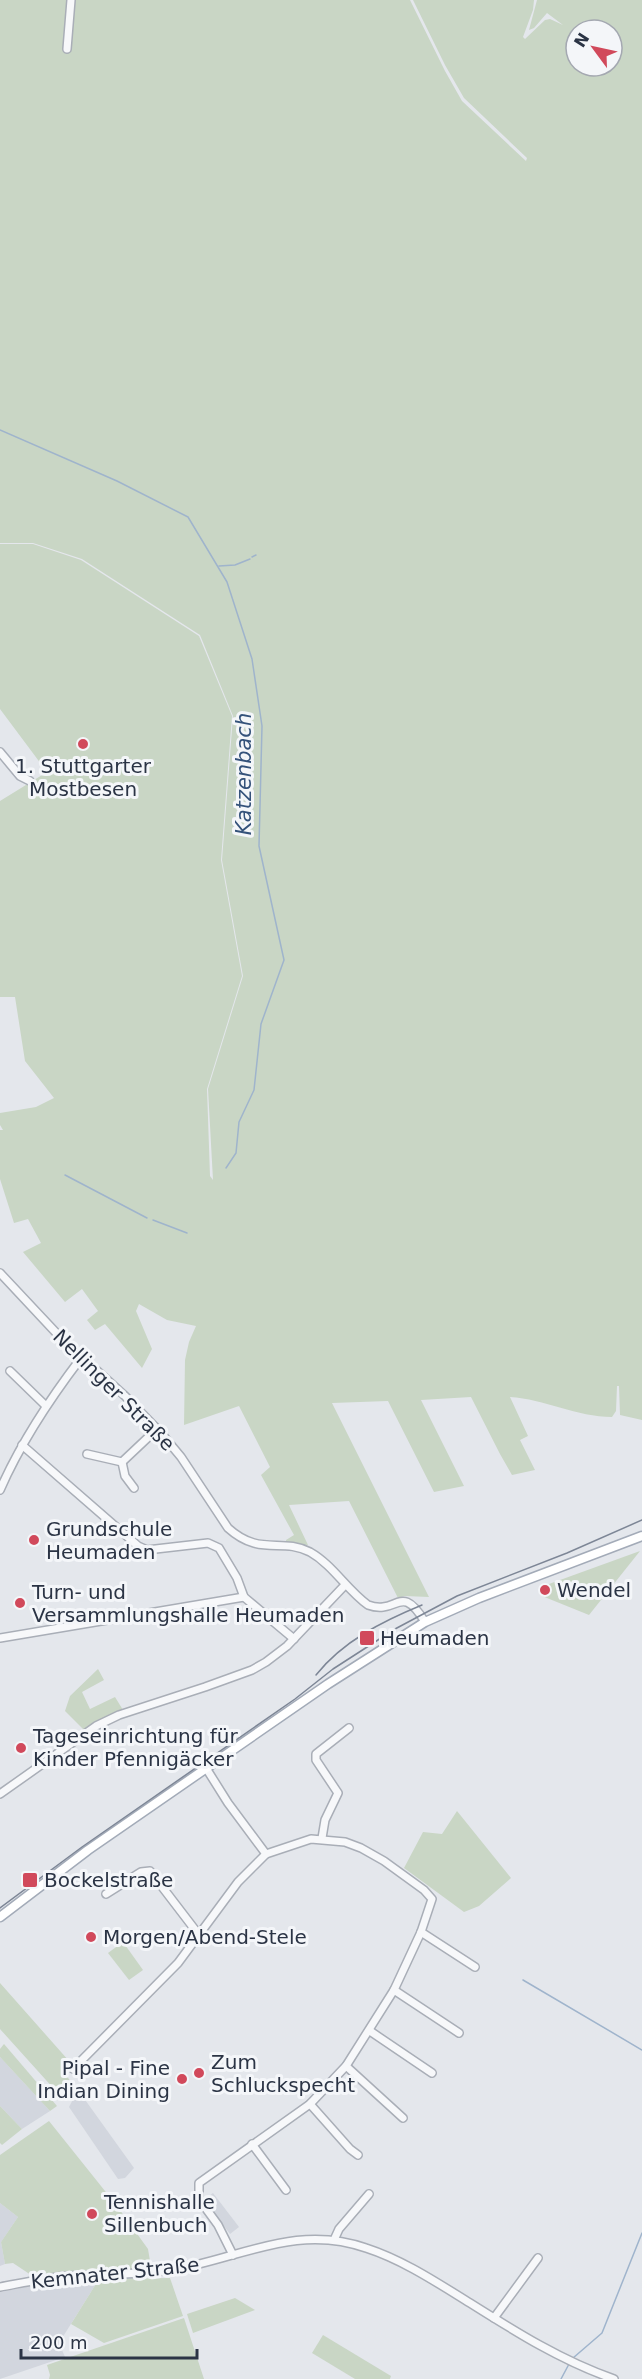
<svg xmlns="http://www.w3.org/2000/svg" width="642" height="2379" font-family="'DejaVu Sans',sans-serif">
	<rect width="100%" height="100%" fill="#e4e7ec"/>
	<!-- built -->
	<g fill="#d2d6de">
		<polygon points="0,2057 50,2111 22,2129 0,2106"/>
		<polygon points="78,2090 134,2168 125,2178 118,2179 69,2107"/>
		<polygon points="213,2193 239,2227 230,2234 204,2200"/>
		<polygon points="0,2203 18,2217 1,2242 5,2264 0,2266"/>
		<polygon points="99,2279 59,2343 65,2357 0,2379 0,2292 42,2284"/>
	</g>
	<!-- green -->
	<g fill="#c9d6c5" fill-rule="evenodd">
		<path d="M 0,0 L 410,0 L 445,71 L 462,101 L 526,161 L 527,158 L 464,98 L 445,65 L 413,0 L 534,0 L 533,10 L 523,37 L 525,39 L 545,20 L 550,19 L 563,25 L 547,13 L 534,28 L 529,30 L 537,0 L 642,0 L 642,1420 L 620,1415 L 619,1386 L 617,1386 L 616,1411 L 612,1417 C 577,1417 544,1399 510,1397 L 528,1436 L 520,1440 L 535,1470 L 512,1475 L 500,1454 L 471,1397 L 421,1400 L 464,1486 L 434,1492 L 388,1401 L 332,1403 L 429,1597 L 405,1596 L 398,1598 L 349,1501 L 289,1505 L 308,1545 L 286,1544 L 286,1540 L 294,1535 L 261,1475 L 270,1467 L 239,1406 L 184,1425 L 185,1360 L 189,1342 L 196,1326 L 167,1320 L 139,1304 L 136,1311 L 152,1349 L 142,1368 L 105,1324 L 95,1330 L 87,1320 L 98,1311 L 82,1289 L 65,1302 L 23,1252 L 41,1243 L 28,1219 L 14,1223 L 0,1179 L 0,1130 L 3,1130 L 0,1125 L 0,1113 L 36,1107 L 54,1098 L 25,1061 L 15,997 L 0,997 L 0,801 L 47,772 L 0,709 L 0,544 L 33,544 L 81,560 L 199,636 L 232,716 L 221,860 L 242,976 L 207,1089 L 210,1176 L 213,1180 L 208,1089 L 243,976 L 222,860 L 233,716 L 200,635 L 82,559 L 33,543 L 0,543 ZM 576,30 L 612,30 L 612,66 L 576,66 Z"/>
		<polygon points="640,1551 589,1615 542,1596 541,1591 549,1584"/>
		<polygon points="98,1669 104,1680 82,1692 90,1709 115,1697 123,1710 85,1731 65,1711 70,1696"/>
		<polygon points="457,1811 511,1878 479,1906 464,1912 404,1868 423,1832 442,1834"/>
		<polygon points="123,1942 143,1970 129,1980 108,1953"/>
		<polygon points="0,1983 69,2061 62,2070 75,2087 64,2100 0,2029"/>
		<polygon points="4,2044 57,2106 50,2111 0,2057 0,2049"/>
		<polygon points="0,2106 22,2129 2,2145 0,2143"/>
		<polygon points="49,2121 117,2206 148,2249 151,2267 37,2279 13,2263 5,2264 1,2242 18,2217 0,2203 0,2155"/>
		<polygon points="170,2278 183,2316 104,2343 71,2324 99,2279"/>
		<polygon points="235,2298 255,2310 193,2333 187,2314"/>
		<polygon points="184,2318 204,2379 49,2379 50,2375 47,2365"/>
		<polygon points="323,2335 391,2376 390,2379 355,2379 312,2353"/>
	</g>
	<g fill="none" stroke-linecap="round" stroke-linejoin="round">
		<!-- stream -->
		<g stroke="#9fb4cc" stroke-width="1.5">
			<polyline points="0,430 117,481 188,517 227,582 252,659 262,726 259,846 284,960 261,1024 254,1090 239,1122 236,1153 226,1168"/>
			<polyline points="252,557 256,555"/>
			<polyline points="219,566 235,565 250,559"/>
			<polyline points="65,1175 147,1218"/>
			<polyline points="153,1220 187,1233"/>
			<polyline points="523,1980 642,2050"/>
			<polyline points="573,2358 602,2333 642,2233"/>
			<polyline points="561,2379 569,2364"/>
		</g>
		<!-- minor casing -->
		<g stroke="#a9aeb7" stroke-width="10">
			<g id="minor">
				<polyline points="67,49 71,0"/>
				<polyline points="0,752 20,776 30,781"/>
				<path d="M 0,1273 L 61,1338 L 125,1396 L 161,1433 L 181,1457 L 228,1528 C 260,1557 281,1537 310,1552 C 333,1565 347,1590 368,1605 C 398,1616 400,1581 425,1622"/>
				<polyline points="10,1371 45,1405"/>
				<polyline points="22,1445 138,1546 147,1550 208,1543 219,1548 237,1578 244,1597 294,1639"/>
				<polyline points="87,1454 122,1462 157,1429"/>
				<polyline points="122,1462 125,1476 134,1488"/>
				<path d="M 0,1490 C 21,1442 49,1400 81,1358"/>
				<polyline points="0,1638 244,1597"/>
				<polyline points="206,1768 228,1803 266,1854"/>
				<polyline points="0,1794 96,1726 119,1715 205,1687 252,1670 266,1662 287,1646 345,1585"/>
				<polyline points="322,1838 325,1820 338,1793 316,1760 316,1754 349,1728"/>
				<polyline points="106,1894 141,1872 150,1871 199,1935"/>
				<polyline points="421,1932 475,1967"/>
				<polyline points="394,1990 459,2033"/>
				<polyline points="370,2031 432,2073"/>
				<polyline points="346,2066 403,2118"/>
				<polyline points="73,2069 178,1963 238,1882 266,1854 311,1839 345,1842 361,1848 384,1861 424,1890 432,1899 421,1932 394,1990 346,2066 310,2104 199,2183 199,2199 218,2225 233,2255"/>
				<polyline points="310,2104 350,2149 358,2155"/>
				<polyline points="252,2144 286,2190"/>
				<polyline points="334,2240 339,2229 369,2194"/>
				<path d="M 0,2287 C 22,2283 45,2278 67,2276 C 102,2274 137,2275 171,2270 C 239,2259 296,2223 366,2248 C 403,2260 436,2282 470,2303 C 516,2332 562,2361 614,2379"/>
				<polyline points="494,2318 538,2258"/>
			</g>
		</g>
		<!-- major casing -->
		<g stroke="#a3abb8" stroke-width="11">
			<polyline id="major" points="0,1917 88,1850 328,1684 425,1622 479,1598 642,1536"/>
		</g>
		<!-- minor -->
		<use href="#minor" stroke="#f7f8fa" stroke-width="7"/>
		<!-- major -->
		<use href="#major" stroke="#fff" stroke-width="8"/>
		<!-- tram -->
		<g stroke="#7d8696" stroke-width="1.5">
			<path d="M 316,1675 C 343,1641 383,1621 422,1605"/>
			<polyline points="0,1908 82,1847 295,1699 333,1669 395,1629 457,1596 567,1553 642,1520"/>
		</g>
	</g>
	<!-- markers -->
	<g fill="#d1495b" stroke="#f4f6f9" stroke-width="2">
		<circle cx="83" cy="744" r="6"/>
		<circle cx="34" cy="1540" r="6"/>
		<circle cx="545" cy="1590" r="6"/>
		<circle cx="20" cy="1603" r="6"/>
		<rect x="359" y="1630" width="16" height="16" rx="3"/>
		<circle cx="21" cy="1748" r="6"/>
		<rect x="22" y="1872" width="16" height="16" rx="3"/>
		<circle cx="91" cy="1937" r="6"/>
		<circle cx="199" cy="2073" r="6"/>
		<circle cx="182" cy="2079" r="6"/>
		<circle cx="92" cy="2214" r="6"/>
	</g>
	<g text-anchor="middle" stroke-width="6" stroke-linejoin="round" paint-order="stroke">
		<!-- poi labels -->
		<g font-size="20" fill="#2b3445" stroke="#f4f6f9" text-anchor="start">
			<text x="83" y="773" text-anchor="middle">1. Stuttgarter<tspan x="83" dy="23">Mostbesen</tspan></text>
			<text x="46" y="1536">Grundschule<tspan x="46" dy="23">Heumaden</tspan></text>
			<text x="557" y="1597">Wendel</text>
			<text x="32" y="1599">Turn- und<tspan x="32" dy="23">Versammlungshalle Heumaden</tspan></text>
			<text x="380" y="1645">Heumaden</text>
			<text x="33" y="1743">Tageseinrichtung für<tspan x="33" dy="23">Kinder Pfennigäcker</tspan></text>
			<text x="44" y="1887">Bockelstraße</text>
			<text x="103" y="1944">Morgen/Abend-Stele</text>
			<text x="211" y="2069">Zum<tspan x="211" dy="23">Schluckspecht</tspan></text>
			<text x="170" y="2075" text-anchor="end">Pipal - Fine<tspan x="170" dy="23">Indian Dining</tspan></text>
			<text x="104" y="2209">Tennishalle<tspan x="104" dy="23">Sillenbuch</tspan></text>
		</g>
		<!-- street labels -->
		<g font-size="20" fill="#2b3445" stroke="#f4f6f9">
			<text transform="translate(114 1390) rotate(45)" y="7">Nellinger Straße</text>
			<text transform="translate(115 2273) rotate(-6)" y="7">Kemnater Straße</text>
		</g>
		<!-- water labels -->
		<g font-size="21" font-style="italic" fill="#34527a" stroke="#f4f6f9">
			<text transform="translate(244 774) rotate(-90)" y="7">Katzenbach</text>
		</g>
	</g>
	<!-- north arrow -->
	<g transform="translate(594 48) rotate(303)"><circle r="28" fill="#f4f6f9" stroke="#a4a8b1" stroke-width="1.5"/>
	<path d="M0-4.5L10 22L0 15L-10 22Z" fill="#d1495b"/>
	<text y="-9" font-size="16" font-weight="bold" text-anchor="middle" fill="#2b3445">N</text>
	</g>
	<!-- scale -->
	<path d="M21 2349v9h176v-9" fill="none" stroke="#2b3445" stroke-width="3"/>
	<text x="30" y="2349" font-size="18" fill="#2b3445" stroke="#f4f6f9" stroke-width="4.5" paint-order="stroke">200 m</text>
</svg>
